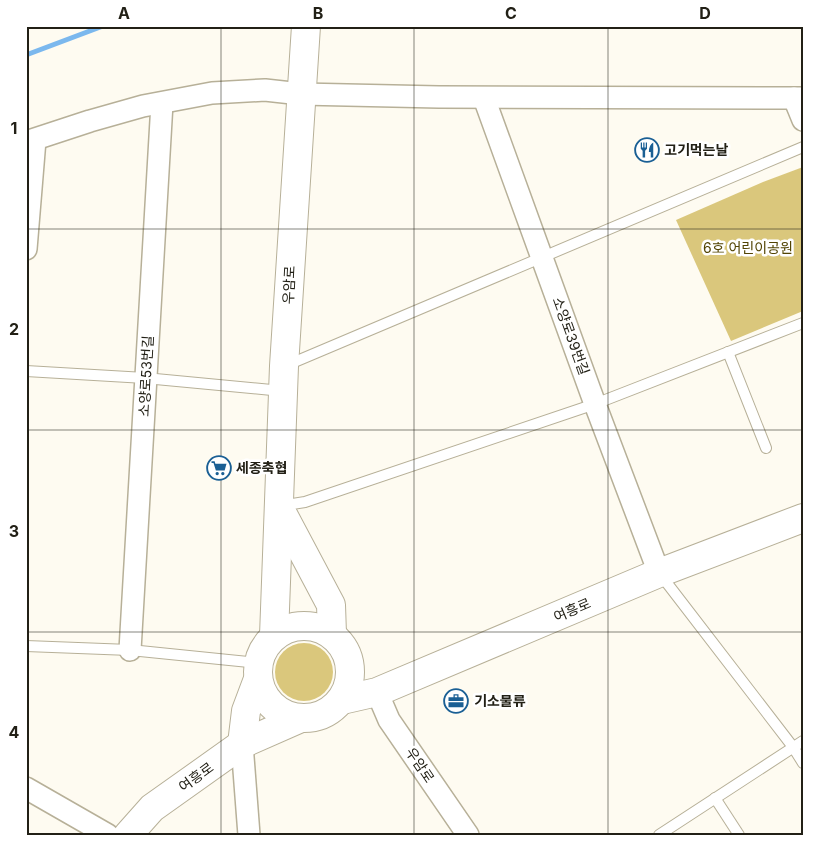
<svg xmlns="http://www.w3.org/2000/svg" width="829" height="861" font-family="Inter,'Noto Sans KR',sans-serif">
	<rect width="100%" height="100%" fill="#fefbf1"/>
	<!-- green -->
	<g fill="#dac77c">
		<polygon points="803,167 803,311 731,341 676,220 763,182"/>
		<circle cx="304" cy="672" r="29"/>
	</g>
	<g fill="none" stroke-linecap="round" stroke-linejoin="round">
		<!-- stream -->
		<polyline stroke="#7bb8ee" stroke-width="5" points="26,55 103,26"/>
		<!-- lane casing -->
		<g stroke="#b7b098" stroke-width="12">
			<g id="lane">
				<polyline points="728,352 766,448"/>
				<polyline points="285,366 803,147"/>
				<polyline points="26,371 145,378 282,391"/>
				<polyline points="280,506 305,502 595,404 803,323"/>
				<polyline points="660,574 793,747 803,763"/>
				<polyline points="26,646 130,650 259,663"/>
				<polyline points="715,798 739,835"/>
				<polyline points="659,835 803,741"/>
			</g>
		</g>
		<!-- street casing -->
		<g stroke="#b7b098" stroke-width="24">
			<g id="street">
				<polyline points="484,98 595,404 659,573"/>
				<polyline points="794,98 803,120"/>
				<polyline points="26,142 90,121 143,106 212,93 265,90 301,94 439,97 803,98"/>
				<polyline points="26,249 35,140"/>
				<polyline points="130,650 162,103"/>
				<polyline points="377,692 389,720 468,835"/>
				<polyline points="242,744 249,835"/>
				<polyline points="26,788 108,835"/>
			</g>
		</g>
		<!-- secondary casing -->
		<g stroke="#b7b098" stroke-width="30">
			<g id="secondary">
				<polyline points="279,507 331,605 332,634"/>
				<circle cx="304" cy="672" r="46"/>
				<polyline points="274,636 284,366 306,26"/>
				<polyline points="342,700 377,692 659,573 803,518"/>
				<polyline points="242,744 246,711 258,679"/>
				<polyline points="128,835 152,808 242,744 301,718"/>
			</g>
		</g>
		<!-- lane -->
		<use href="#lane" stroke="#fff" stroke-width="10"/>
		<!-- street -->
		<use href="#street" stroke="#fff" stroke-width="21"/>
		<!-- secondary -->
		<use href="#secondary" stroke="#fff" stroke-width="28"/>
	</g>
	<!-- grid -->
	<path fill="none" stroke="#222016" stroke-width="1" stroke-opacity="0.55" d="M 221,26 L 221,835M 414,26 L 414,835M 608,26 L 608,835M 26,229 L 803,229M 26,430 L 803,430M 26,632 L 803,632"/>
	<!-- icons -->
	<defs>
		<g id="restaurant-ring" transform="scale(1.25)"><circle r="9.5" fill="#fff" stroke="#1a5f94" stroke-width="1.5"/><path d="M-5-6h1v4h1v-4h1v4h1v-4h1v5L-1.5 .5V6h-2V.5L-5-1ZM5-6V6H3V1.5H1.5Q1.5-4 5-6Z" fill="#1a5f94"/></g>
		<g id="supermarket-ring" transform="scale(1.25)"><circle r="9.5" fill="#fff" stroke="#1a5f94" stroke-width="1.5"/><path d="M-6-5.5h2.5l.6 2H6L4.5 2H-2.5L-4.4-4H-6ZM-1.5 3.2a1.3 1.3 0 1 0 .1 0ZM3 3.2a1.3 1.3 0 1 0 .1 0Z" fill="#1a5f94"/></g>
		<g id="office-ring" transform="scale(1.25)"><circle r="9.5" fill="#fff" stroke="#1a5f94" stroke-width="1.5"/><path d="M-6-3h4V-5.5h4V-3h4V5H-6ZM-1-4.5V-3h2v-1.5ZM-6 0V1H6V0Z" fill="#1a5f94"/></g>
	</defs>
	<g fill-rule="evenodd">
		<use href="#restaurant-ring" x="647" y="150"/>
		<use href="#supermarket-ring" x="219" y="468"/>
		<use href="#office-ring" x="456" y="701"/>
	</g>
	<g text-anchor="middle" stroke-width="5" stroke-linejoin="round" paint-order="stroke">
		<!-- poi labels -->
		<g font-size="14" font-weight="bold" fill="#222016" stroke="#fff" text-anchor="start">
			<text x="664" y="155">고기먹는날</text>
			<text x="236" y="473">세종축협</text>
			<text x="474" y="706">기소물류</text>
		</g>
		<!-- park labels -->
		<g font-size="14" fill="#524403" stroke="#fff">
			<text x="748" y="253">6호 어린이공원</text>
		</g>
		<!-- street labels -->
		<g font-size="14" fill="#222016" stroke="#fff">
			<text transform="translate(289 285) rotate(-87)" y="5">우암로</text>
			<text transform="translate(571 336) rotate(70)" y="5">소양로39번길</text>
			<text transform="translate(146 376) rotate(-87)" y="5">소양로53번길</text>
			<text transform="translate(572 610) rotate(-23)" y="5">여흥로</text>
			<text transform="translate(420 765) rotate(56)" y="5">우암로</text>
			<text transform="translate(196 777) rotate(-36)" y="5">여흥로</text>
		</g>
	</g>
	<!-- border -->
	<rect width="829" height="861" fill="none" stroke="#ffffff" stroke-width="55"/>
	<rect x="28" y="28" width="774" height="806" fill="none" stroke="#222016" stroke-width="2"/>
	<g font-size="16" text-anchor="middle" font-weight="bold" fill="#222016">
		<text x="124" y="19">A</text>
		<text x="318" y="19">B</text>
		<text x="511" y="19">C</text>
		<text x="705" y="19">D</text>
		<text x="14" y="134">1</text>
		<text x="14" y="335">2</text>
		<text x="14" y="537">3</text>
		<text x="14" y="738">4</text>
	</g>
</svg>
